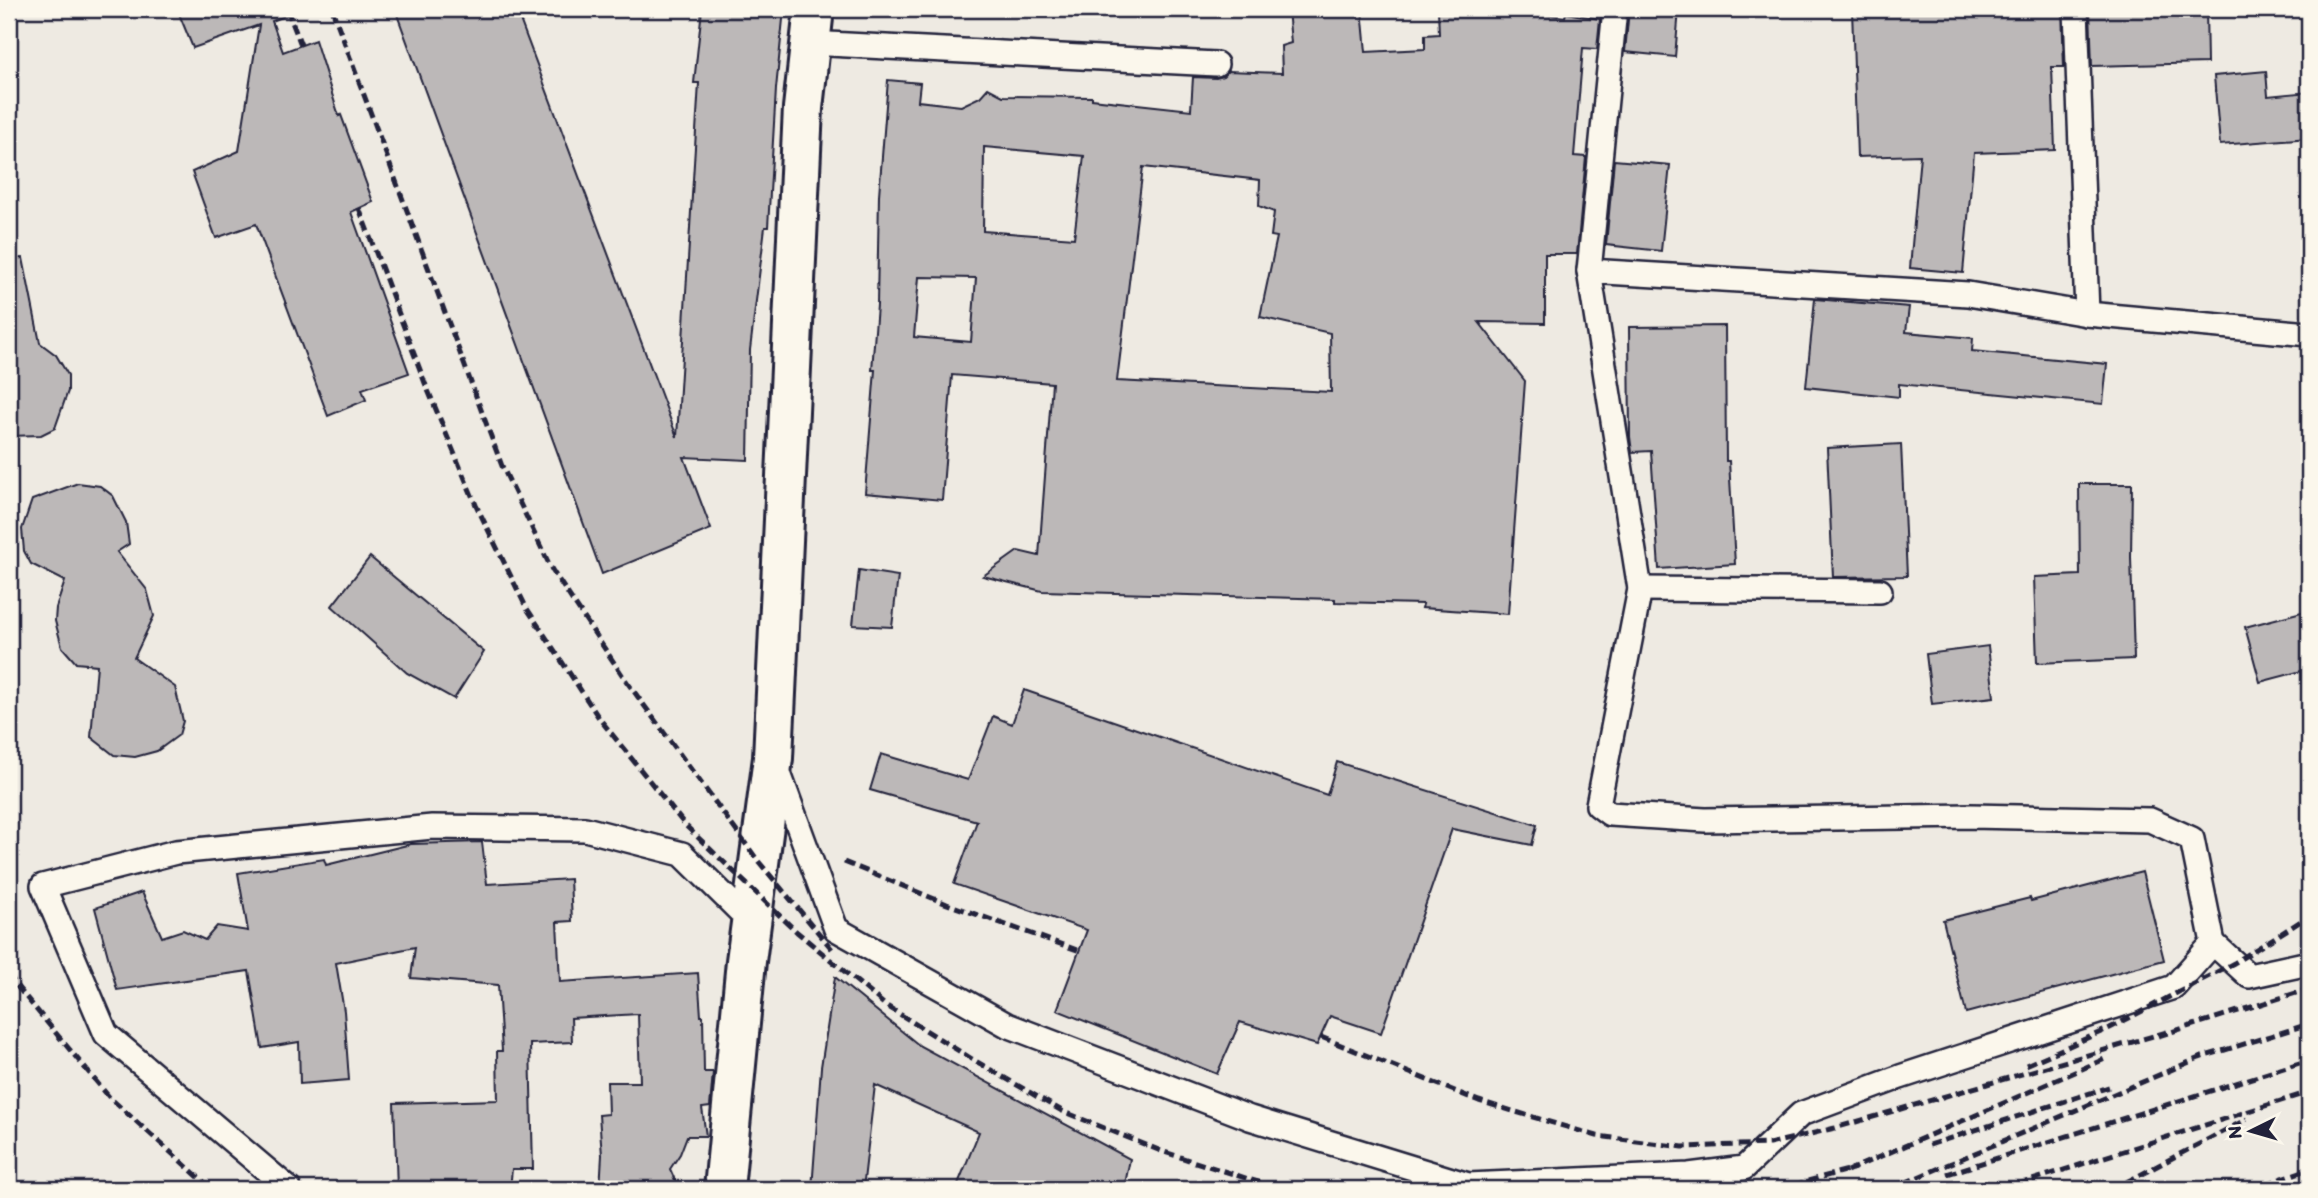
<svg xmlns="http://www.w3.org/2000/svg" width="2318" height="1198" font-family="Itim,sans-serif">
	<rect width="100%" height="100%" fill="#eeeae2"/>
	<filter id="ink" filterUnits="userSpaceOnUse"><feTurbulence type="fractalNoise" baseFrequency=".0143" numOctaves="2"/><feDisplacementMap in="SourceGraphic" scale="14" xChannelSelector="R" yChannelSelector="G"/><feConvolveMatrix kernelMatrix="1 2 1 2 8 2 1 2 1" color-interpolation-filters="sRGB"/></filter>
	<g filter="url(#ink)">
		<!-- building -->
		<g fill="#bcb8b8" stroke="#22223b" stroke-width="2" fill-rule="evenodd">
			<polygon points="177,9 292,9 293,13 272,21 283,52 315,40 339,116 341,115 373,202 351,212 409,373 362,389 366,400 328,416 256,224 216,238 192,172 239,151 259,25 193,48"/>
			<polygon points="395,9 516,9 677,437 699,83 694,83 702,9 784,9 776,89 768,227 765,227 750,350 748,460 684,457 711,529 602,574"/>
			<path d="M 1288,9 L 1362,9 L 1366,52 L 1425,49 L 1425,35 L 1439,34 L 1438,9 L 1501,9 L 1565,17 L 1566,13 L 1600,19 L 1597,49 L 1583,48 L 1574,156 L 1586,157 L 1577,254 L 1545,254 L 1545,323 L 1479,322 L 1525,381 L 1508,614 L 1422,608 L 1423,604 L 1335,602 L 1335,599 L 1042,591 L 983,576 L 1018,551 L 1039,556 L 1052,383 L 952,375 L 942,500 L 865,493 L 875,370 L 872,370 L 877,305 L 879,195 L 888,80 L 920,83 L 918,101 L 961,106 L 980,97 L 988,88 L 1003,96 L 1092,97 L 1092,99 L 1191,110 L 1193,77 L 1216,78 L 1223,76 L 1228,71 L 1282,73 L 1281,46 L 1291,43 ZM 984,147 L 1084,156 L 1074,238 L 983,231 ZM 1143,167 L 1260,180 L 1259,206 L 1274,212 L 1271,236 L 1277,237 L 1260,317 L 1330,333 L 1331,392 L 1117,381 ZM 919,277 L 976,278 L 971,342 L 914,337 Z"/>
			<polygon points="1629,9 1679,9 1675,57 1625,52"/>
			<polygon points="1852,9 2062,9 2064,67 2052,67 2055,150 1974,153 1963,273 1910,268 1920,155 1857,157"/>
			<polygon points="2090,9 2206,9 2207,63 2092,66"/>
			<polygon points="2266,71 2268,96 2309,92 2309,138 2220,145 2214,76"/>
			<polygon points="1614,160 1670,165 1661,251 1606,245"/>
			<polygon points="23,258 40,343 56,355 68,375 68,391 55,428 41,435 9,436 9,259"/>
			<polygon points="1815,299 1909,307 1906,332 1973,338 1972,351 2107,364 2103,404 1899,384 1899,397 1806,387"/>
			<polygon points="1725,326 1726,461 1729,461 1735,564 1659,569 1651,451 1632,452 1630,437 1629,327"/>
			<polygon points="1901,444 1907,576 1833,577 1827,448"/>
			<polygon points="78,483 100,486 113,496 126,522 129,544 117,552 147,590 154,616 134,658 175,687 183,721 179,735 157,751 135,757 114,755 91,737 97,665 76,663 62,647 55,621 56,608 65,581 31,564 24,551 22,529 32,500"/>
			<polygon points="2079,484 2132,484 2131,557 2134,659 2037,663 2034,577 2080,575"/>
			<polygon points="370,557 484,652 454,699 407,673 332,606"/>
			<polygon points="859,570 898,576 892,627 853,625"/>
			<polygon points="2309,610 2309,669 2260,682 2245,627"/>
			<polygon points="1988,646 1994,697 1932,704 1926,654"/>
			<polygon points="1024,690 1327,795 1337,762 1537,825 1532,845 1452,829 1381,1033 1330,1016 1317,1045 1240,1022 1217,1074 1057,1010 1087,930 954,884 977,821 870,790 881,754 968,780 993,716 1012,724"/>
			<polygon points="482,842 487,884 570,879 572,921 557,922 560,982 698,973 701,1016 703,1016 704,1072 713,1072 710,1107 702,1108 706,1136 687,1136 680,1154 670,1169 679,1189 600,1189 602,1155 599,1115 608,1114 607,1082 640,1082 638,1014 571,1018 572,1042 530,1044 533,1169 512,1169 510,1189 397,1189 394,1103 498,1100 497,1051 502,1051 498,985 411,978 415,947 336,963 344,1011 349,1080 300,1084 299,1042 262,1048 249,971 117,990 95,908 142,892 162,937 183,930 205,940 217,926 248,931 238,873 324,859 326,865 411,844"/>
			<polygon points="2142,872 2164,960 1966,1013 1943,920 2030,898 2031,901"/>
			<polygon points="835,977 920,1046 1130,1159 1124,1189 956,1189 979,1132 875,1085 863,1189 812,1189 821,1067"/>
		</g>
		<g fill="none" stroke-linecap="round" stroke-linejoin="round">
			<!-- lane casing -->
			<g stroke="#22223b" stroke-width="28">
				<g id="lane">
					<polyline points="1615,9 1589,271 1968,294 2087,314 2309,334"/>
					<polyline points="2076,9 2087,314"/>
					<polyline points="809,43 1216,64"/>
					<polyline points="1640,589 1880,591"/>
					<polyline points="777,768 836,929 1007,1025 1250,1118 1468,1185 1689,1175 1744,1168 1801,1114 1900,1077 2174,987 2213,943 2192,839 2150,820 1971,816 1705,820 1610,814 1598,805 1640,589 1589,271"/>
					<polyline points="2213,943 2249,976 2309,963"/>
					<polyline points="289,1189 106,1034 43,886 176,852 432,827 585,829 682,854 751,922"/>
				</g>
			</g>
			<!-- street casing -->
			<g stroke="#22223b" stroke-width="44">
				<polyline id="street" points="724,1189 746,961 773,758 803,108 814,9"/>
			</g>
			<!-- lane -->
			<use href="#lane" stroke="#fbf7ec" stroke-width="23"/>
			<!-- street -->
			<use href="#street" stroke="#fbf7ec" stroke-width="38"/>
			<!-- rail -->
			<g stroke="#22223b" stroke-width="5" stroke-dasharray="10 5" stroke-linecap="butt">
				<polyline points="287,9 301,45"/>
				<polyline points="332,9 502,466 552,570 627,682 759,862 832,949"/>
				<polyline points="359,208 425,383 476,505 526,607 599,718 685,825 797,932 885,1005 972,1059 1062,1111 1161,1151 1258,1182 1290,1189"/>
				<polyline points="844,862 947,904 1080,951"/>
				<polyline points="9,973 15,984 110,1098 212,1189"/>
				<polyline points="2158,1036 2309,989"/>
				<polyline points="1321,1037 1479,1101 1597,1136 1683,1147 1769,1144 1835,1128 2167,1032"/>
				<polyline points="2026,1065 2110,1028 2234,963 2309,916"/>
				<polyline points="1929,1145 2109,1087"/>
				<polyline points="1847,1171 2107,1058"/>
				<polyline points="1947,1174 2309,1060"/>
				<polyline points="1779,1189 1855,1168"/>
				<polyline points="1890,1189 2199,1058 2309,1024"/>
				<polyline points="2004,1189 2309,1092"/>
				<polyline points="2113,1189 2247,1119"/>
				<polyline points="2251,1189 2309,1169"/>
			</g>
		</g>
	</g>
	<!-- margin -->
	<rect width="2318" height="1198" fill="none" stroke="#fbf7ec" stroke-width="35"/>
	<rect x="18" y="18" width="2283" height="1163" fill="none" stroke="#22223b" stroke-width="2.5" filter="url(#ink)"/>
	<!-- north arrow -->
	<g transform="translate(2251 1131) rotate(265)" stroke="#fbf7ec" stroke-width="5" paint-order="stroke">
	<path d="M0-5L12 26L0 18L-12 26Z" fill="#22223b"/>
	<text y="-10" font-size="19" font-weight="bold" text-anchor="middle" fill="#22223b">N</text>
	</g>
</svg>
